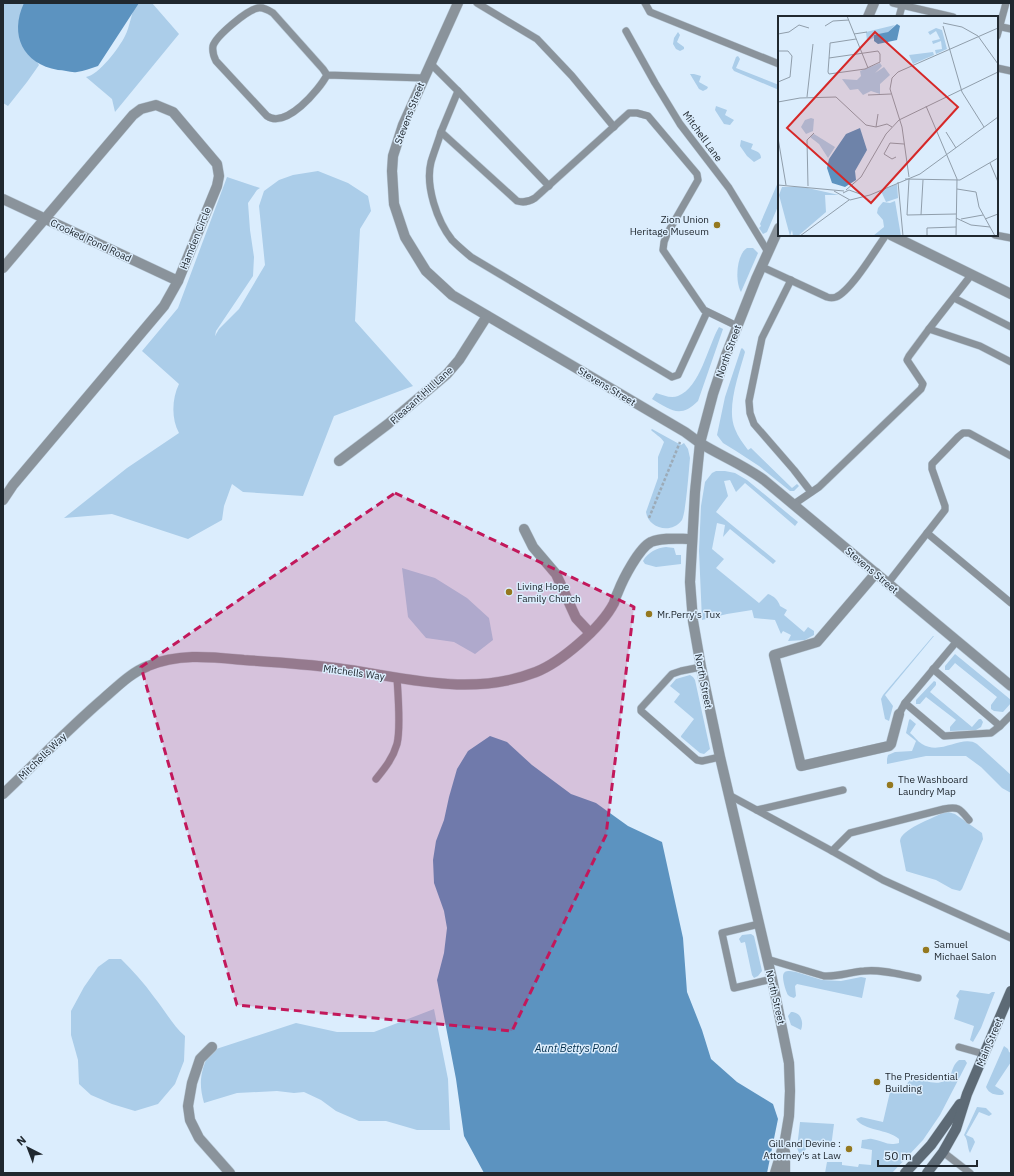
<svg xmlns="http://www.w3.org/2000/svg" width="1014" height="1176" font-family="'IBM Plex Sans',sans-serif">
	<rect width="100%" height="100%" fill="#dbedfd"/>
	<!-- green -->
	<g fill="#abcde9">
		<polygon points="3,3 39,3 34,56 39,65 27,82 8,106 3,103"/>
		<path d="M 136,3 L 152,3 L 179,34 L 115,112 L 112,99 L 86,77 C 99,75 119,48 125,36 C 130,26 131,14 136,3 Z"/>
		<polygon points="678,32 680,35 677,42 684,47 684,49 680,51 676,49 673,44 674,38"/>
		<polygon points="738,56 740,59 736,68 779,85 779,90 734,71 732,68 736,57"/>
		<polygon points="690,74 694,74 701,76 699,82 708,87 707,89 703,91 699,89"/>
		<polygon points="716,106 727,110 725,115 734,120 730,125 724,124 715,110"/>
		<path d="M 741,140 L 753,144 L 751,149 C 756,151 761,152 761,158 L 754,162 L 747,156 L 740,146 Z"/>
		<path d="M 318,171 L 348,183 L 368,196 L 371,211 L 360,229 L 355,321 L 413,386 L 334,416 L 303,496 L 243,492 L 232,484 L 224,506 L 222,520 L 188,539 L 112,514 L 64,518 L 127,468 L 179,433 C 171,419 172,398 179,384 L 142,351 L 178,308 L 227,177 L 260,188 L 257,190 L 248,203 L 250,230 L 254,257 L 253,276 L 216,331 L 215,336 L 219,329 L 239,309 L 265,265 L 259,206 L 264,191 L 279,180 L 293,175 Z"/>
		<polygon points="779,180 779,204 767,232 763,234 759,228 761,226 760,224"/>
		<path d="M 747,248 L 753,248 L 758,253 L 741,292 C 735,282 736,255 747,248 Z"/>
		<path d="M 719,327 L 723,329 L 722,332 L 698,401 C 680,419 671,410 652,399 L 656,393 C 663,395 671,399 678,396 C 700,388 708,346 719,327 Z"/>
		<path d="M 742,348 L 744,350 L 745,352 C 739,374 726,408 735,429 C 738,437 743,443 748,450 L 751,448 L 792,488 L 797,484 L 799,486 L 794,491 L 790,491 L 759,466 L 736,451 L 723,443 L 717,435 L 725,397 L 741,349 Z"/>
		<path d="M 652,429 L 681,445 L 684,443 L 688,449 L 690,458 C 689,469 686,512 682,520 C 671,535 648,528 646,512 L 658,478 L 658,457 L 664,442 C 661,437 655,434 651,430 Z"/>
		<path d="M 716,471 L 725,471 L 735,473 L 747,480 L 798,522 L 795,526 L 745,483 L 736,492 L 730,480 L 724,481 L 728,496 L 716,512 L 776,561 L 773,564 L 730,529 L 723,537 L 725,525 L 717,523 L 712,549 L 724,559 L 716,568 L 759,603 L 768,594 C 774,596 778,600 780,606 L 787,610 L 784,615 L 804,632 L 808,627 L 814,631 L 814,635 L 805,640 L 788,641 L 791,635 L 783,631 L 781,634 L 775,620 L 754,618 L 752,610 L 727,614 L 702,620 L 699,551 L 701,506 L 705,482 L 712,473 Z"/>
		<path d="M 666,547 L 674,548 L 676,555 L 681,555 L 681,564 L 656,567 L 645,564 L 643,561 C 648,552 657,548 666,547 Z"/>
		<polygon points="402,568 435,578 467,598 489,618 493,640 475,654 454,642 426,638 408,617"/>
		<polygon points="933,636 934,636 885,695 893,706 889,721 885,719 881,699 883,695"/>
		<polygon points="955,654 1011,700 1011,703 1003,712 994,711 991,709 991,705 997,697 955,663 949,670 945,670 945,666"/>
		<polygon points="690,675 693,677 695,680 710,749 704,754 700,753 681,737 681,736 694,719 674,702 680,694 670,686 676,679"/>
		<polygon points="934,681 936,682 936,685 930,692 972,727 979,719 981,719 983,722 981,727 976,730 950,731 950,727 956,720 926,697 920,704 916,704 916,700"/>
		<path d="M 910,719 L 916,724 L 910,733 C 914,736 917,741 922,744 C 941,756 962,734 977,744 L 1011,775 L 1011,793 L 1002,788 L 981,767 L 966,756 L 926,756 L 887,764 L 887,759 L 888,755 L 895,752 L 912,751 L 916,741 L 906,733 L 909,720 Z"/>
		<path d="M 948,812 L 955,814 L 982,833 L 983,839 L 962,889 L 960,891 L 952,889 L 936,880 L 909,872 L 906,871 L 900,841 C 901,829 932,819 942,813 Z"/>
		<polygon points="751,934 754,936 762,971 758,976 754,978 752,975 745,942 741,943 739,939 742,935"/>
		<path d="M 109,959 L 121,959 C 133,971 144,983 154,997 C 165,1010 172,1025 185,1036 L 184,1061 L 175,1084 L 158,1104 L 135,1111 L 112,1104 L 91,1095 L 79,1084 L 78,1060 L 71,1035 L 71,1011 L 84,987 L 98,967 Z"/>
		<path d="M 790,971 L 796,972 L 822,980 L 841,981 L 861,977 L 866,978 L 862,998 L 797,984 L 795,986 L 796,996 L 794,998 C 792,997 790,997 788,995 C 786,992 781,976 784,973 C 785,971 788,971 790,971 Z"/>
		<polygon points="960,990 989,994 992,992 995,992 981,1028 973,1042 970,1040 974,1026 954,1019 959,999 956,996"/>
		<path d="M 434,1009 L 448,1079 L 450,1130 L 417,1130 L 386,1121 L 359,1121 L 336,1111 L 321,1100 L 304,1092 L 294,1093 L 277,1091 L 237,1093 L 204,1103 C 198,1082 201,1070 210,1051 L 296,1023 L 337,1032 L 374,1032 Z"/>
		<path d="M 791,1012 C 801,1012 804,1022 801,1030 L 791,1025 L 788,1016 Z"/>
		<path d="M 1004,1046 L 1008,1049 L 1009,1052 L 1011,1053 L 1011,1062 L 995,1086 L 1003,1091 L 1004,1094 L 1002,1095 C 995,1095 989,1094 986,1087 Z"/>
		<path d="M 959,1060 L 965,1060 L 967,1063 L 940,1115 L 923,1140 L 892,1173 L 825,1173 L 827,1162 L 842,1162 L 842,1165 L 858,1167 L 859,1164 L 871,1165 L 872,1150 L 861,1148 L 862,1140 C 866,1140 869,1138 872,1139 C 884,1141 887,1146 899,1143 L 899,1139 C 888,1129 864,1131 856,1119 L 861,1117 L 883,1122 L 890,1092 L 896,1093 L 903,1088 L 913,1077 C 926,1081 943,1089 951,1074 C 953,1068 954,1064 959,1060 Z"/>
		<path d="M 977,1107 L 986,1108 L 992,1114 L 989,1116 L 979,1112 L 966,1135 L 973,1138 L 975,1142 L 970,1153 C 967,1147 968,1139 964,1135 Z"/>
		<polygon points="800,1122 834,1124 831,1147 810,1144 802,1154 799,1153 797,1148"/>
	</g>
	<!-- water -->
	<g fill="#5c93c0">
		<path d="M 24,3 L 139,3 L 98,66 C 91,68 84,71 77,72 C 71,73 64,70 58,70 C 23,64 9,35 24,3 Z"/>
		<polygon points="490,736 507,742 532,765 571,794 596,803 628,826 662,842 683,938 687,992 702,1030 711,1059 737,1082 773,1104 778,1119 767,1173 484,1173 464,1136 456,1079 437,980 444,953 447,928 444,911 434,883 433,860 436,841 444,820 449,797 457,769 468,751"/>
	</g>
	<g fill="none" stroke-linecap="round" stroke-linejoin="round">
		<!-- service casing -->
		<g stroke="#b9cad8" stroke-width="8">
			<g id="service">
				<polyline points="477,3 537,39 572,76 614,127"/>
				<polyline points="645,3 650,12 779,64"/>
				<polyline points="893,3 953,17"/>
				<polyline points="899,17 902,6"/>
				<polyline points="997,26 1011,29"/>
				<polyline points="626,31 655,83 680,124 729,188 768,252"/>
				<polyline points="997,36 1006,3"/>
				<path d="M 430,63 L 458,91 L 441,132 L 517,201 C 524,203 529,202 535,198 L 629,113 L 637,113 L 648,116 L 697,174 L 698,180 L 667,234 L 664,242 L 663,250 L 704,310 L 737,326"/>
				<polyline points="997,68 1011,71"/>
				<path d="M 327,75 C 319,90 286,129 267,116 L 216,61 C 214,57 212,52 213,46 C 216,36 247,10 258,8 C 263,7 268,10 273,13 L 323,69 L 327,75 L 423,78"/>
				<polyline points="458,91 549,186"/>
				<path d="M 441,132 C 438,142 434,152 431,162 C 425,186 437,221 452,240 C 458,246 465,252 471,257 L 672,377 L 678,375 L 707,312"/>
				<polyline points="995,235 1011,238"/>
				<path d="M 762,267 L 827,297 C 830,298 833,298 836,297 C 851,291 876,249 886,235"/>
				<polyline points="972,274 929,329 980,346 1011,362"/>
				<polyline points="791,280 762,338 749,401 750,413 754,424 794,470 811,492"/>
				<polyline points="954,298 1011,327"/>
				<polyline points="794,504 819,487 921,389 923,384 907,360 909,356 929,329"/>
				<polyline points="927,533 1011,603"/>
				<polyline points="888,583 945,510 945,506 932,469 932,464 958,437 963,433 969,433 1011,456"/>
				<polyline points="701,667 681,671 672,674 641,708 641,711 697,760 702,761 720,757"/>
				<polyline points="933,669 1000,726 1011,715"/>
				<polyline points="905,703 944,736 991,733 1000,726"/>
				<polyline points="899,714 905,703 957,641"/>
				<path d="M 376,779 C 385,768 393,758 397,744 C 401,728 398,695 397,678"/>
				<path d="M 729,795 L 832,851 L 850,833 L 944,809 C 959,806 960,809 969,820"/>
				<polyline points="757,810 843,790"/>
				<polyline points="832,851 883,880 1011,938"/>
				<polyline points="759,924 722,933 734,988 772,979"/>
				<path d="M 767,959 L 824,976 C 838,977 850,972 864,971 C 882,969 901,975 918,978"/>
				<polyline points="959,1047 984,1054"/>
				<polyline points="943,1152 970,1173"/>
			</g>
		</g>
		<!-- minor casing -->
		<g stroke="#b9cad8" stroke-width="11">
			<g id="minor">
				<polyline points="3,199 178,281"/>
				<polyline points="891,235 1011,294"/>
				<polyline points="3,268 133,115 141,109 156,105 173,112 217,164 219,176 217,186 178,281 164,306 13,485 3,500"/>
				<path d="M 700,443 C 721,456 744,465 764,480 L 1011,686"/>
				<polyline points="339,461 388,424 447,374 459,360 487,316"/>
				<polyline points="524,529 533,547 556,574 576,618 590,633"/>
				<polyline points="876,573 817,642 774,655 801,766 889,746 891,744 899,714"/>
				<path d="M 3,794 C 36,763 68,729 103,699 C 117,687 130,673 148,666 C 179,653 211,657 244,660 C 275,662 306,664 336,668 C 404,677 469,698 536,672 C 561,662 601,628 614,603 C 615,600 616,596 618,592 C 623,579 639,548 651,542 C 663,537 679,539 691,539"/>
				<polyline points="212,1047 200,1059 192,1083 188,1106 190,1120 199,1138 230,1173"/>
			</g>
		</g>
		<!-- tertiary casing -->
		<g stroke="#b9cad8" stroke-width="11">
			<g id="tertiary">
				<polyline points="458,3 403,125 393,156 392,171 394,204 405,237 426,271 452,295 685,432 700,443"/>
				<polyline points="868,17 874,3"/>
				<polyline points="785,1152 785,1173"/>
				<polyline points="775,1173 785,1140 789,1116 790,1091 789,1063 772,979 720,757 701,667 693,621 690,582 695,492 700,443 713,394 726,355 756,279 779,228"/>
			</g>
		</g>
		<!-- secondary casing -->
		<g stroke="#b9cad8" stroke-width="11">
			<g id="secondary">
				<polyline points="905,1173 931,1145 960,1104"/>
				<polyline points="927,1173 943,1152 956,1129 967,1094 1011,991"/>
			</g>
		</g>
		<!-- path -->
		<polyline stroke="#9cabb8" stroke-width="2.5" stroke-dasharray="3 2" stroke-linecap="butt" points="649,518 680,442"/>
		<!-- service -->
		<use href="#service" stroke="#8a939b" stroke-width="7"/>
		<!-- minor -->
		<use href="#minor" stroke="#8a939b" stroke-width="10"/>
		<!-- tertiary -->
		<use href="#tertiary" stroke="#8a939b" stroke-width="10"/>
		<!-- secondary -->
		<use href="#secondary" stroke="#5d6a75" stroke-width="10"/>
	</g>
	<!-- marked area -->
	<path fill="#c2185b" fill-opacity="0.2" stroke="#c2185b" stroke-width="3" stroke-dasharray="8 5" stroke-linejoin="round" d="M 395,493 L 634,607 L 606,835 L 512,1031 L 237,1005 L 141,667 Z"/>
	<!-- markers -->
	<g fill="#94781f" stroke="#dbedfd" stroke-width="1.5">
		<circle cx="717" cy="225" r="4"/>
		<circle cx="509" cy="592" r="4"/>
		<circle cx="649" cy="614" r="4"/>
		<circle cx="890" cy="785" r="4"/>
		<circle cx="926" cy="950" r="4"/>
		<circle cx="877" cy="1082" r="4"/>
		<circle cx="849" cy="1149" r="4"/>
	</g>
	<g text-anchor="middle" stroke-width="3" stroke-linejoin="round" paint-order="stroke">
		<!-- street labels -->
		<g font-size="10" fill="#20282f" stroke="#dbedfd">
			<text transform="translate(409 113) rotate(-69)" y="4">Stevens Street</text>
			<text transform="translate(703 136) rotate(54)" y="4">Mitchell Lane</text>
			<text transform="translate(195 238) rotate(-68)" y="4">Hamden Circle</text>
			<text transform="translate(91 240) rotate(25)" y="4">Crooked Pond Road</text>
			<text transform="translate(728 351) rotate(-70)" y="4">North Street</text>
			<text transform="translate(607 386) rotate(31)" y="4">Stevens Street</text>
			<text transform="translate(421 395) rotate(-42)" y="4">Pleasant Hill Lane</text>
			<text transform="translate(872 570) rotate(40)" y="4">Stevens Street</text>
			<text transform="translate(354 672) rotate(8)" y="4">Mitchells Way</text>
			<text transform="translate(704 681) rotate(79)" y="4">North Street</text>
			<text transform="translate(42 756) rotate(-44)" y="4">Mitchells Way</text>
			<text transform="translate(776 997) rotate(77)" y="4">North Street</text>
			<text transform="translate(989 1042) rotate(-67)" y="4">Main Street</text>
		</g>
		<!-- poi labels -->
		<g font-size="10" fill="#20282f" stroke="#dbedfd" text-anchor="start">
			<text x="709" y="223" text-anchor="end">Zion Union<tspan x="709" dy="12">Heritage Museum</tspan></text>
			<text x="517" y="590">Living Hope<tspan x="517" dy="12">Family Church</tspan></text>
			<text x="657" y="618">Mr.Perry's Tux</text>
			<text x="898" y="783">The Washboard<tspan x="898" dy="12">Laundry Map</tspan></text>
			<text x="934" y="948">Samuel<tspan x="934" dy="12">Michael Salon</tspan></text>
			<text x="885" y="1080">The Presidential<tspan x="885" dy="12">Building</tspan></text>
			<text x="841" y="1147" text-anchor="end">Gill and Devine :<tspan x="841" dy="12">Attorney's at Law</tspan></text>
		</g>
		<!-- water labels -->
		<g font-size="11" font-style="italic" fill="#002d4b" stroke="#dbedfd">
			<text x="576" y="1052">Aunt Bettys Pond</text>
		</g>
	</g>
	<!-- overview -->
	<g transform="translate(778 16)">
		<rect width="220" height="220" fill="#dbedfd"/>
		<path d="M 117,9 L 110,16 L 89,25 L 88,16 ZM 158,12 L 164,14 L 169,33 L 158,38 L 157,34 L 164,33 L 163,25 L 155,28 L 154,25 L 162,23 L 158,15 L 152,19 L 150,16 ZM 155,36 L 156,39 L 135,48 L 131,39 ZM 102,47 L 104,50 L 97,57 L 106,51 L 112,59 L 102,68 L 102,78 L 93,75 L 85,79 L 80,73 L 72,74 L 64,63 L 79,64 L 83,60 L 82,55 ZM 33,102 L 36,103 L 35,115 L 28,118 L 23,111 L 27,104 ZM 36,118 L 57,131 L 50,142 L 41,128 L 32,121 ZM 119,168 L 120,182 L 108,186 L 103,175 ZM 4,171 L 25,171 L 61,179 L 47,179 L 48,196 L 20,220 L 15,220 L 14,214 L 12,220 L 1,179 ZM 117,185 L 123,220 L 95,220 L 106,211 L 105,204 L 99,197 L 100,192 L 105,186 L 112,187 Z" fill="#abcde9"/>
		<path d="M 119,8 L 122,10 L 119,24 L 100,28 L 96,25 L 96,19 L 110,16 ZM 82,112 L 89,134 L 77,155 L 78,164 L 67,171 L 54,167 L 49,152 L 51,143 L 68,118 Z" fill="#5c93c0"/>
		<path fill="none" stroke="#909eab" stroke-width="1" d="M 69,0 L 90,52M 165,7 L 184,11 L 200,20 L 220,48M 47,10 L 55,5 L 71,4M 165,10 L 184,76 L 206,111M 0,18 L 11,16 L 21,9 L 31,12M 76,18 L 89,16M 0,35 L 10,35 L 14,40 L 12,61 L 0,66M 51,42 L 100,35 L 102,38 L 102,46 L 87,53 L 51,58 L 50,56 L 52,29 L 52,27 L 78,23M 90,79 L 113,78M 29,81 L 35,28M 0,86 L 22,82 L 58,81 L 88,109 L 98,111 L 109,108 L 114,111M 148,90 L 179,163 L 178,220M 98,111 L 100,98M 168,116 L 178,132M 0,122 L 8,169M 118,141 L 114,143 L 106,138 L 112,127 L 126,128M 212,147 L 220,166M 131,161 L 124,111 L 112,73 L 114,62 L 120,56 L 220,12M 127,163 L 182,164 L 220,142M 131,163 L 129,199 L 178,198M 120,166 L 125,220M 0,169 L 66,175M 30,170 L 29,124 L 36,117M 179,173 L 198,176 L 201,191 L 217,220M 68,174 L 83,161 L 108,118 L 121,104 L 220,56M 56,175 L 72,184 L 92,179 L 142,158 L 220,101M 65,177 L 71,174 L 85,179M 143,199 L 145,164M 178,202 L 193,209 L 212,211M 183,203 L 205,199M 207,203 L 220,198M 22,220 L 71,184M 149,220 L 149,212 L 178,211"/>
		<path fill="#d62828" fill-opacity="0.15" stroke="#d62828" stroke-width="2" d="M 97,16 L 180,91 L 93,187 L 9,112 Z"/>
		<rect width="220" height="220" fill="none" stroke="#20282f" stroke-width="2"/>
	</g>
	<!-- border -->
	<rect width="1014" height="1176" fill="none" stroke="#20282f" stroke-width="8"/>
	<!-- north arrow -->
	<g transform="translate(28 1148) rotate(318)" stroke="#dbedfd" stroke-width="3" paint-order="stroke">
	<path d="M0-3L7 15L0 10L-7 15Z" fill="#20282f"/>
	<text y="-6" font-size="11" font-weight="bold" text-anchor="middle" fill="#20282f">N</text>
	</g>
	<!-- scale -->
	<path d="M878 1160v6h99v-6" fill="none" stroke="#20282f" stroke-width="2"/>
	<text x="884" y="1160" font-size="12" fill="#20282f" stroke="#dbedfd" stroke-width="3" paint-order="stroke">50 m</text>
</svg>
